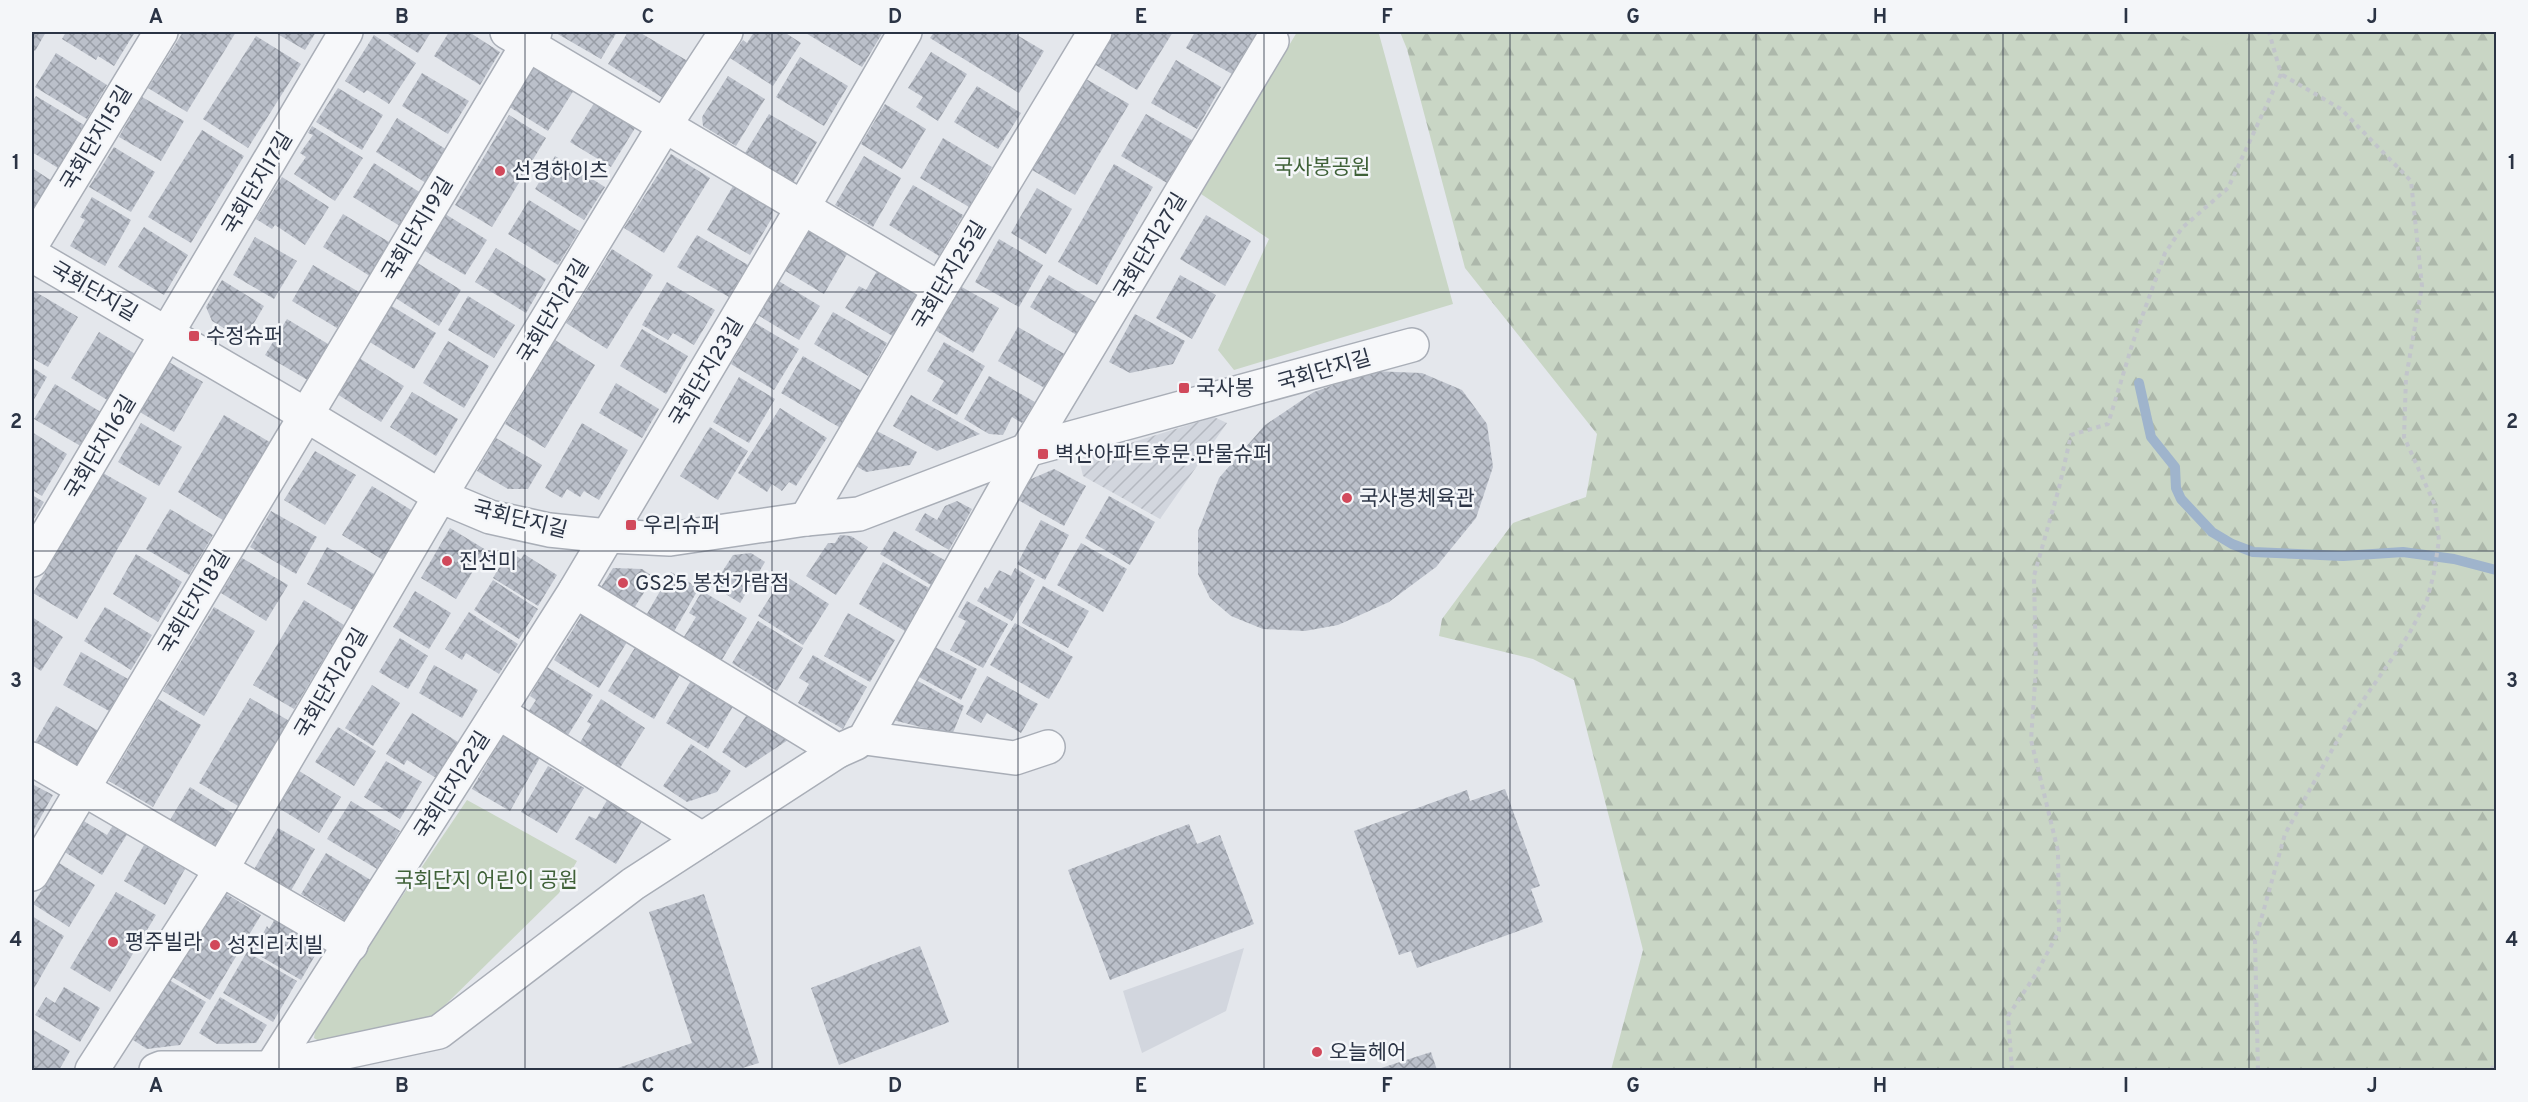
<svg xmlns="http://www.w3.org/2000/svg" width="2528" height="1102" font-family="Overpass,'Noto Sans KR',sans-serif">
	<defs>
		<pattern id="industrial-furrows" width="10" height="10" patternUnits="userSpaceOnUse" patternTransform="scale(1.5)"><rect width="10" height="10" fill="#d2d6de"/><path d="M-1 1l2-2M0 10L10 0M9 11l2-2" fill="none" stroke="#b4b8c0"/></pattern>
		<pattern id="forest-firs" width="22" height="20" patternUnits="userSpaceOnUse" patternTransform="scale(1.5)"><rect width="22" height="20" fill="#c9d6c5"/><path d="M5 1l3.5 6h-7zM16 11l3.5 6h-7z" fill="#adb8ab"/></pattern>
		<pattern id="building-cross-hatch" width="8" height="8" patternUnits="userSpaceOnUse" patternTransform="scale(1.5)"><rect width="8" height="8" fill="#bbc0ca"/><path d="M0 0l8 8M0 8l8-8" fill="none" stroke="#989da6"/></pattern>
	</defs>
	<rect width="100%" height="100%" fill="#e4e7ec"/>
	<!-- built -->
	<polygon fill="#d2d6de" points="1244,948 1226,1011 1142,1053 1123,991"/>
	<!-- industrial -->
	<polygon fill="url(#industrial-furrows)" points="1214,417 1227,423 1160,519 1083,476 1079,459"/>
	<!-- forest -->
	<polygon fill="url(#forest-firs)" points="1400,32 2496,32 2496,1070 1611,1070 1643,950 1574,680 1533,659 1439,636 1442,619 1513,523 1586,497 1597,434 1465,268 1407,49"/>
	<!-- park -->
	<g fill="#c9d6c5">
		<polygon points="1297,32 1379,34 1453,304 1234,370 1218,350 1269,239 1201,194"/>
		<path d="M 2180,32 L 2244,32 C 2229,52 2196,51 2180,32 Z"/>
		<polygon points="467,800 577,861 559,893 435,1015 325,1045 314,1038 316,1024"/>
	</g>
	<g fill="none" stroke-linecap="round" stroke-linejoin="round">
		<!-- stream -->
		<polyline stroke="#9fb4cc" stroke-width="10" points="2139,383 2151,437 2175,467 2176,488 2181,499 2212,532 2232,544 2253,552 2343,556 2403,552 2454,559 2496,570"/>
	</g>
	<!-- building -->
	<g fill="url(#building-cross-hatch)">
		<polygon points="32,32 46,32 35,51 32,49"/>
		<polygon points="66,32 135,32 114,66 98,56 96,60 62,39"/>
		<polygon points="183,32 236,32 187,112 148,88"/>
		<polygon points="274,32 316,32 305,50"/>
		<polygon points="385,32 431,32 418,53"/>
		<polygon points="449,32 469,32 500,52 480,85 434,56"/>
		<polygon points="557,32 617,32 601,59 556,33"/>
		<polygon points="628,32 639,32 691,63 668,101 608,64"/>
		<polygon points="754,32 784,32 801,43 773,86 730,58 743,40 747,43"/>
		<polygon points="804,32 883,32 862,67"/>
		<polygon points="934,32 1012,32 1044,51 1019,93 930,38"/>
		<polygon points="1114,32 1173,32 1137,90 1094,64"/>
		<polygon points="1195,32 1257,32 1232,74 1186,48"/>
		<polygon points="374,35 416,63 389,104 367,90 364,93 345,81"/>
		<polygon points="256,36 301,64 248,148 203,119"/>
		<polygon points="931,52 967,74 938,121 916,107 923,97 908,88"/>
		<polygon points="56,53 107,85 87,119 35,87"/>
		<polygon points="800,57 848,86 824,126 776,97"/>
		<polygon points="1176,60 1221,87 1197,129 1151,103"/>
		<polygon points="534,65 574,90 548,131 508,106"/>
		<polygon points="422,73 469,101 448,134 402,106"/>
		<polygon points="728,76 765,99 736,146 703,126 702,117"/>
		<polygon points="1086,79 1129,104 1075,195 1032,170"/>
		<polygon points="977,86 1021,113 998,149 954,122"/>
		<polygon points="338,88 383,115 362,150 316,122"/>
		<polygon points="36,96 84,125 58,168 32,152 32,103"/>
		<polygon points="142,97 184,121 161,161 119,137"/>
		<polygon points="596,100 637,125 611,167 570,142"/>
		<polygon points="885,104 926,129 902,169 861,144"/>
		<polygon points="769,114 817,142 793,183 745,153"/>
		<polygon points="1146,114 1192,140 1167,183 1121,156"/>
		<polygon points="509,115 546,138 492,227 455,205"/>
		<polygon points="397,118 447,150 426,183 376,152"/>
		<polygon points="312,126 363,158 335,201 294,174 306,157 300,153 313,135 308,133"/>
		<polygon points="202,130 244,156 191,243 148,217"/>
		<polygon points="943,138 992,167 969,207 920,178"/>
		<polygon points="114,147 155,172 131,212 89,187"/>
		<polygon points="671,154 710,178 664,253 624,228"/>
		<polygon points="555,156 605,187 584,220 535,189"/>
		<polygon points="864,156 901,178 873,227 835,205"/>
		<polygon points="374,163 424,195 403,228 353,197"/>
		<polygon points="1114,164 1153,187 1097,285 1058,262"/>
		<polygon points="32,168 52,181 32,215"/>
		<polygon points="282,177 329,207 305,245 275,225 272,229 256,219"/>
		<polygon points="736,181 773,203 772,218 750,255 707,230"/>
		<polygon points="913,185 963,215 939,256 889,225"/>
		<polygon points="1037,188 1072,209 1046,254 1011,233"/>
		<polygon points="92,197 131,220 105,266 70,246 85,220 80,217"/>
		<polygon points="529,200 579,231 558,265 508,234"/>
		<polygon points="442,212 487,240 465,275 420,248"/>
		<polygon points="343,214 394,245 373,278 323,247"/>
		<polygon points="1206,215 1251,241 1225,286 1180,259"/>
		<polygon points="809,224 850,249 824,294 777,266"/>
		<polygon points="144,227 188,255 164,295 118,267"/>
		<polygon points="697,235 748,265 729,297 677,267"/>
		<polygon points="255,237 297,261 274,299 233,275"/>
		<polygon points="999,239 1043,265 1019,307 975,282"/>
		<polygon points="496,248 546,279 526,313 475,282"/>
		<polygon points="612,249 653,275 607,349 566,323"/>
		<polygon points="416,262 461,290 439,326 394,297"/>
		<polygon points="313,265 359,292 337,328 292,301"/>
		<polygon points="877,271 921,297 896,338 845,308 859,286 866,290"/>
		<polygon points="1049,275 1099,304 1080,337 1030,307"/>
		<polygon points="1180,275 1216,295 1192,339 1156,318"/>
		<polygon points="222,280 264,306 244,340 212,321 206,307"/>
		<polygon points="777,280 820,306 799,340 756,314"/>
		<polygon points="667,282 715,310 694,345 673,333 668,340 642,325"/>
		<polygon points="960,286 999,308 973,353 935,330"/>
		<polygon points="34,291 78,317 48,367 32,358 32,295"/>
		<polygon points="468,296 515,325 494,358 448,330"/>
		<polygon points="390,305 436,333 414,369 368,341"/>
		<polygon points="833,312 887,343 868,376 814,344"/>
		<polygon points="1135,314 1185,341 1173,364 1130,373 1109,362"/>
		<polygon points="287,319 333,347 311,382 265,355"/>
		<polygon points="755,323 799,349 774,390 731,364"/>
		<polygon points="1018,327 1068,356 1048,390 998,361"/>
		<polygon points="642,329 688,356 666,394 620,366"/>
		<polygon points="99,332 137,355 109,401 71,378"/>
		<polygon points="555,340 595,365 545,448 505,424"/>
		<polygon points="448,341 489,366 464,408 423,383"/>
		<polygon points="944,342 985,366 957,415 932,401 944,381 927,371"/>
		<polygon points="803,356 865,393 844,430 781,393"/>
		<polygon points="359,358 404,386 381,422 337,394"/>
		<polygon points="167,361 203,382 174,432 138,411"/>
		<polygon points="32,367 47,377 32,403"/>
		<polygon points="1372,371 1422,373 1462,390 1487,424 1493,467 1476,518 1436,567 1389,602 1338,625 1305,631 1263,629 1231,616 1210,598 1198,574 1198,531 1219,478 1265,425 1314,392"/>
		<polygon points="989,376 1035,402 1022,423 1012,417 1003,435 989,434 964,419"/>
		<polygon points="739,377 775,399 749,443 713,422"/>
		<polygon points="616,383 659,409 642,438 599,413"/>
		<polygon points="55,384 104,414 84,448 34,419"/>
		<polygon points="412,392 458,419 436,456 390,427"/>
		<polygon points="911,395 980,434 937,451 893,426"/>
		<polygon points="780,408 827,438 796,486 789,482 782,491 772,484 767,492 738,473"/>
		<polygon points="224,415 273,444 226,522 178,492"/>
		<polygon points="141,423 182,447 159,486 118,462"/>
		<polygon points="582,423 628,450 599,500 584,491 580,497 567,489 562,498 545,488"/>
		<polygon points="710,427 748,451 718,500 680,476"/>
		<polygon points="875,430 917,452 910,465 866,472 856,466"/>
		<polygon points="32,432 67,454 42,496 32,490"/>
		<polygon points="496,438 542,465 528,489 508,489 477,471"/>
		<polygon points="315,451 356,475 325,525 284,500"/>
		<polygon points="1054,469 1086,486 1064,526 1018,500 1029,480"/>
		<polygon points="103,473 147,498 77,619 33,593"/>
		<polygon points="372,486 413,511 383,560 342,535"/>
		<polygon points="32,495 44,502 32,522"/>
		<polygon points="1109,496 1155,522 1130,565 1085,538"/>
		<polygon points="957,501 972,509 949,550 915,530 925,513 937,520 945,506"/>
		<polygon points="170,509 213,535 189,575 146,549"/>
		<polygon points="271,511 317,537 296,574 250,547"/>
		<polygon points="1041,520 1069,535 1045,580 1017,564"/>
		<polygon points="450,528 486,550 456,599 421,578"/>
		<polygon points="894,531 946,561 931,585 880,554"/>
		<polygon points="840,535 851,536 868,547 836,595 806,576 828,543 835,543"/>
		<polygon points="1081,543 1127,569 1103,612 1057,585"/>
		<polygon points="327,547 374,574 353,610 307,584"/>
		<polygon points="509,551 521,559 524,554 557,575 538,606 493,578"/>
		<polygon points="751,553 765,562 740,603 713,586 733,555"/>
		<polygon points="136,554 182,582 158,622 113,594"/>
		<polygon points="242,558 288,585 266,621 221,593"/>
		<polygon points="883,562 929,588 905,631 859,604"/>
		<polygon points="613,568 642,569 654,577 629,616 596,595"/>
		<polygon points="1015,568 1035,580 1012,621 977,601 985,587 988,589 999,570 1011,576"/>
		<polygon points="671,572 699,588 672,635 644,619"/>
		<polygon points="784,575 829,604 803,645 758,616"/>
		<polygon points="493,580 538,609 519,639 474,610"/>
		<polygon points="1043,586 1089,611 1068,648 1022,623"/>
		<polygon points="415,591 451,613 429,649 393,627"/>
		<polygon points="702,591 747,618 720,663 682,640 696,617 689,613"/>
		<polygon points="304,600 344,625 294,709 253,685"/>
		<polygon points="967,601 1008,624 983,668 950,650 966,621 958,617"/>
		<polygon points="105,607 152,635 131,670 84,641"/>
		<polygon points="214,607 255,631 204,716 163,691"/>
		<polygon points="469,612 518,644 499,674 466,653 462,660 445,649"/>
		<polygon points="848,613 895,640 870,682 824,656"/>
		<polygon points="582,615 627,642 599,688 554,660"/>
		<polygon points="32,617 63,637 41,671 32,665"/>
		<polygon points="758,621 803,648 777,691 732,663"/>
		<polygon points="1015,623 1073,657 1049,699 990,665"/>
		<polygon points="400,638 428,656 408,689 379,672"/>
		<polygon points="636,646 681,673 654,719 608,691"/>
		<polygon points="933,646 977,669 961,700 917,676"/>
		<polygon points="81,652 128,679 109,711 63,685"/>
		<polygon points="813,655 867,687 843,729 798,703 809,684 799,678"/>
		<polygon points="434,665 478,690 462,718 419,693"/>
		<polygon points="547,667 593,695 565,740 526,715 536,700 530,696"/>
		<polygon points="987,676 1038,704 1021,733 987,713 981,723 966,714"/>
		<polygon points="693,677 735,703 708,749 666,723"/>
		<polygon points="916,680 964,706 952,735 893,720"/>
		<polygon points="372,685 400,703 373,746 345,728"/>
		<polygon points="250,698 291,722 240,807 199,783"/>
		<polygon points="158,699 201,725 153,807 109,781"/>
		<polygon points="601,699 645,728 618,771 578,746 591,724 587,722"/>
		<polygon points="56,706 102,733 78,774 32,747"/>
		<polygon points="412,713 458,742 436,778 407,760 404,765 386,754"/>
		<polygon points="748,713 788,740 746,768 722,752"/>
		<polygon points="338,727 376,751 354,786 315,762"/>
		<polygon points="504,734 541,756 510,811 472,789"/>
		<polygon points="691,744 731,771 717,792 687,802 663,786"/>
		<polygon points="386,761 422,782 400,819 364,797"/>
		<polygon points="548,766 584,788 557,833 521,812"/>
		<polygon points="296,769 341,797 319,833 274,805"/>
		<polygon points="32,784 53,795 32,833"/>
		<polygon points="190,787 235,815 213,851 168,823"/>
		<polygon points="1505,789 1540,886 1531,889 1543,922 1417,968 1411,951 1399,955 1354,831 1467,790 1470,801"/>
		<polygon points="609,797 644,818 616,864 575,839 589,816 596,819"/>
		<polygon points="351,801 400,831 377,869 327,839"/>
		<polygon points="117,819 131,828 102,875 63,851 82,820 107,835"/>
		<polygon points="1189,824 1197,844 1220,835 1254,924 1110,980 1068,870"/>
		<polygon points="278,828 315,849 289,894 252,873"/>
		<polygon points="144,845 185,869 165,905 124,881"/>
		<polygon points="326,853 374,882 349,923 301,894"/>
		<polygon points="59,863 95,885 69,927 33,904"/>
		<polygon points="220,890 261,915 210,1000 169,975"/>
		<polygon points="116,892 156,915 110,992 70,968"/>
		<polygon points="704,894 759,1063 736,1070 612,1070 692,1043 649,912"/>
		<polygon points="278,914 321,945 301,980 253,952 267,926 269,929"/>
		<polygon points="32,916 64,936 32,992"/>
		<polygon points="920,946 949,1022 839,1065 811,988"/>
		<polygon points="247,952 297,981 273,1022 223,993"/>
		<polygon points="169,980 206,1002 180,1045 147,1049 133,1040"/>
		<polygon points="64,987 100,1008 80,1042 35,1015 46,997 55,1003"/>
		<polygon points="220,997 267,1025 256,1043 217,1044 199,1033"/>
		<polygon points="32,1029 70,1051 59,1070 32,1070"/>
		<polygon points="1431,1052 1437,1070 1375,1070"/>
	</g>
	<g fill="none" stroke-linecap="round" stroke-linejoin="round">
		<!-- minor casing -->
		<g stroke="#a9aeb7" stroke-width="36">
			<g id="minor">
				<polyline points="507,32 940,289"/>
				<polyline points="32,244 161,32"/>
				<polyline points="32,255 306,415 440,496 490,517 549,530 608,536 670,539 806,519 859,514 1027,450 1412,345"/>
				<polyline points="806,519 940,289 1095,32"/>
				<polyline points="32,560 346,32"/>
				<polyline points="575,591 838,751 856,743"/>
				<polyline points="498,712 702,839"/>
				<polyline points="865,738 1027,450 1272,41"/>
				<polyline points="865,738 1015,758 1048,747"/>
				<polyline points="32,759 351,945"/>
				<polyline points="32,874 535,32"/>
				<polyline points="271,1068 575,591 803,207 905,32"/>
				<polyline points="92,1070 221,870 440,496 665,125 726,32"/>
				<polyline points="156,1070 161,1068 271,1068 439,1032 633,884 838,751"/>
			</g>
		</g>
		<!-- path -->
		<g stroke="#c2c5cb" stroke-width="4" stroke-dasharray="4.5 4.5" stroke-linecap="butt">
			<polyline points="2012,1070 2008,1016 2036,974 2059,931 2058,851 2031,740 2036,669 2034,576 2059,488 2071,435 2108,424 2133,342 2165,253 2182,228 2228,188 2281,74 2269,32"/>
			<polyline points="2258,1070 2255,941 2285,834 2346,725 2409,634 2427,600 2434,573 2439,540 2435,505 2404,437 2406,378 2422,286 2411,181 2341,109 2281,74"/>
			<polyline points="2491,1070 2496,1063"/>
		</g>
		<!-- minor -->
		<use href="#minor" stroke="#f7f8fa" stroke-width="33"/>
	</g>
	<!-- grid -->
	<path fill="none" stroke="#2b3445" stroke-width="1.5" stroke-opacity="0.55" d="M 279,32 L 279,1070M 525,32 L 525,1070M 772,32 L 772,1070M 1018,32 L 1018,1070M 1264,32 L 1264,1070M 1510,32 L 1510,1070M 1756,32 L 1756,1070M 2003,32 L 2003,1070M 2249,32 L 2249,1070M 32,292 L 2496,292M 32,551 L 2496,551M 32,810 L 2496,810"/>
	<!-- markers -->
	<g fill="#d1495b" stroke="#f4f6f9" stroke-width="2">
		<circle cx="500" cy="171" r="6"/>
		<rect x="188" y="330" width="12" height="12" rx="3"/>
		<rect x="1178" y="382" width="12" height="12" rx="3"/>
		<rect x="1037" y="448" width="12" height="12" rx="3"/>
		<circle cx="1347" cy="498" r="6"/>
		<rect x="625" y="519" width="12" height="12" rx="3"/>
		<circle cx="447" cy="561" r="6"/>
		<circle cx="623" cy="583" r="6"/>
		<circle cx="113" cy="942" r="6"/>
		<circle cx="215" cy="945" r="6"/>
		<circle cx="1317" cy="1052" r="6"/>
	</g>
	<g text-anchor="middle" stroke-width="5" stroke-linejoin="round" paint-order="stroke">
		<!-- street labels -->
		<g font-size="21" fill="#2b3445" stroke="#f4f6f9">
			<text transform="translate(96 138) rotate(-59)" y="7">국회단지15길</text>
			<text transform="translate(257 183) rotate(-59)" y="7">국회단지17길</text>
			<text transform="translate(417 229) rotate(-59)" y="7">국회단지19길</text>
			<text transform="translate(1150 246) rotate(-59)" y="7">국회단지27길</text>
			<text transform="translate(949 275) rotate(-59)" y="7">국회단지25길</text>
			<text transform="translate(94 291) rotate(30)" y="7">국회단지길</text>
			<text transform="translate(553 311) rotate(-59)" y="7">국회단지21길</text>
			<text transform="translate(1324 370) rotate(-16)" y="7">국회단지길</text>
			<text transform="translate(706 372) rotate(-59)" y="7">국회단지23길</text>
			<text transform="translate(100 447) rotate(-59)" y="7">국회단지16길</text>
			<text transform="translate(520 519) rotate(14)" y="7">국회단지길</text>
			<text transform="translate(194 602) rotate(-59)" y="7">국회단지18길</text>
			<text transform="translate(331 683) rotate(-60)" y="7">국회단지20길</text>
			<text transform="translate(452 785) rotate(-58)" y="7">국회단지22길</text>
		</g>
		<!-- park labels -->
		<g font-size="21" fill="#3f6138" stroke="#f4f6f9">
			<text x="1322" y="174">국사봉공원</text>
			<text x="486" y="887">국회단지 어린이 공원</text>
		</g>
		<!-- poi labels -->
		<g font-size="21" fill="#2b3445" stroke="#f4f6f9" text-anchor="start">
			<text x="512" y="178">선경하이츠</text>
			<text x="206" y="343">수정슈퍼</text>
			<text x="1196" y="395">국사봉</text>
			<text x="1055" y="461">벽산아파트후문.만물슈퍼</text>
			<text x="1359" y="505">국사봉체육관</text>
			<text x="643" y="532">우리슈퍼</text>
			<text x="459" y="568">진선미</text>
			<text x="635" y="590">GS25 봉천가람점</text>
			<text x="125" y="949">평주빌라</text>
			<text x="227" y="952">성진리치빌</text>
			<text x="1329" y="1059">오늘헤어</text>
		</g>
	</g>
	<!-- border -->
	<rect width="2528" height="1102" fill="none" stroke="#f4f6f9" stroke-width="66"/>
	<rect x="33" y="33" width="2462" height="1036" fill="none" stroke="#2b3445" stroke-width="2"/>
	<g font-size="20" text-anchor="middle" font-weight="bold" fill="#2b3445">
		<text x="156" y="23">A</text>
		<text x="402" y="23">B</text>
		<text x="648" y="23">C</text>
		<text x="895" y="23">D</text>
		<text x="1141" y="23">E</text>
		<text x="1387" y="23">F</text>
		<text x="1633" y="23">G</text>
		<text x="1880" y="23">H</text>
		<text x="2126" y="23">I</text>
		<text x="2372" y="23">J</text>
		<text x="16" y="169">1</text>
		<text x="2512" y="169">1</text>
		<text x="16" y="428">2</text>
		<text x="2512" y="428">2</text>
		<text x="16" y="687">3</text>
		<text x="2512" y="687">3</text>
		<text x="16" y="946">4</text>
		<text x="2512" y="946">4</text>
		<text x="156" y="1092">A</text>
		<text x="402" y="1092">B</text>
		<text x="648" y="1092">C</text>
		<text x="895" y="1092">D</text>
		<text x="1141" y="1092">E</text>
		<text x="1387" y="1092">F</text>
		<text x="1633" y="1092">G</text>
		<text x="1880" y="1092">H</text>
		<text x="2126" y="1092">I</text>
		<text x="2372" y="1092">J</text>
	</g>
</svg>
